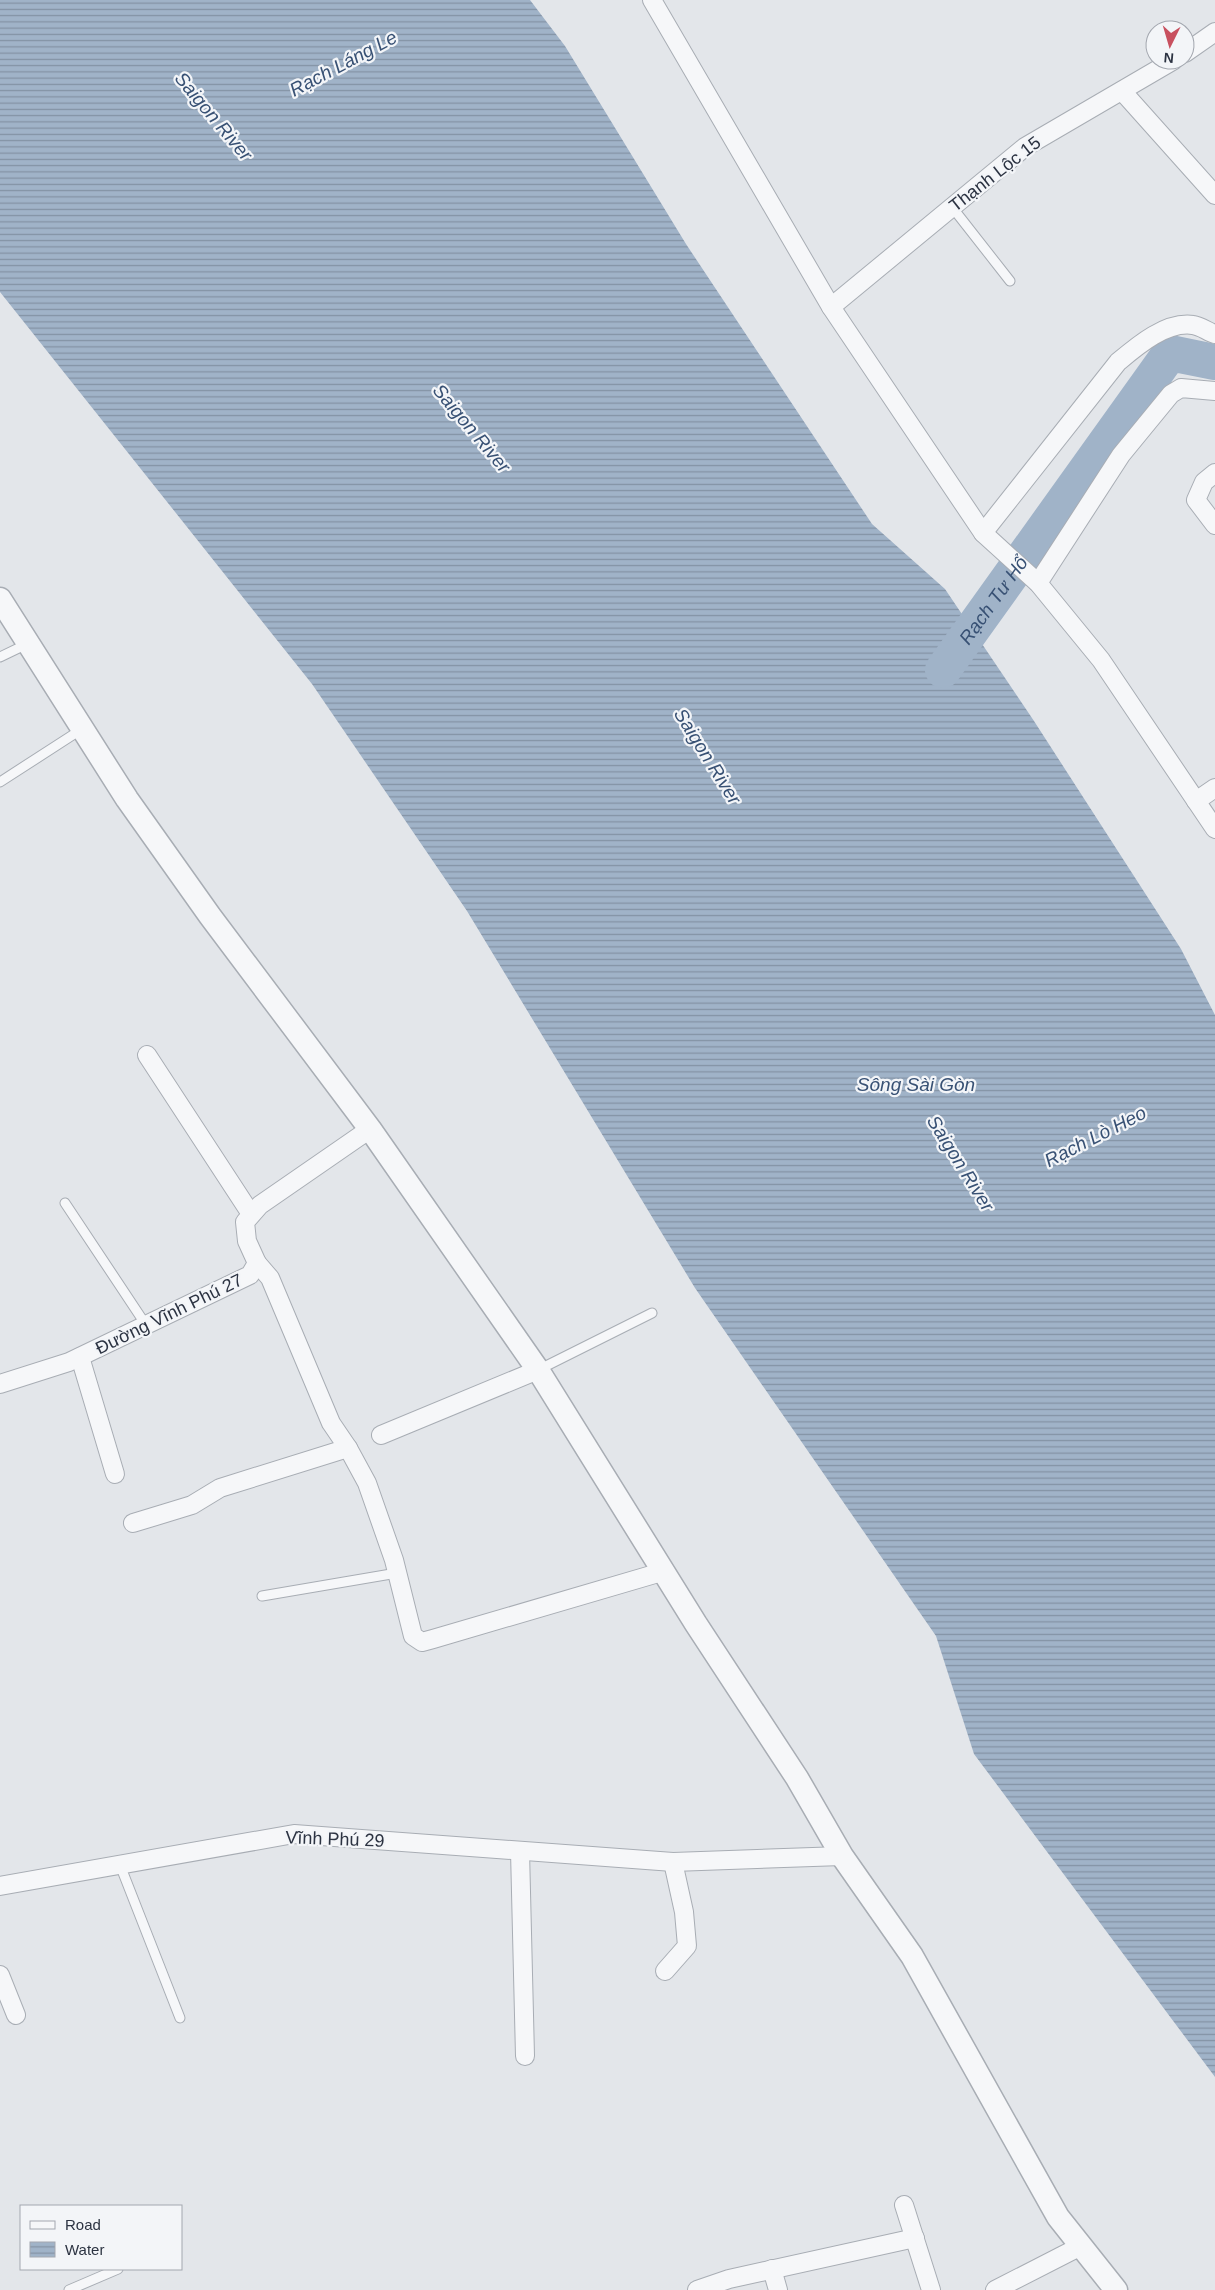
<svg xmlns="http://www.w3.org/2000/svg" width="1215" height="2290" font-family="Arial,sans-serif">
	<defs>
		<pattern id="water-rules" width="6" height="5" patternUnits="userSpaceOnUse" patternTransform="scale(1.25)"><rect width="6" height="5" fill="#a0b3c8"/><path d="M0 2.5h6" fill="none" stroke="#8392a4"/></pattern>
	</defs>
	<rect width="100%" height="100%" fill="#e3e6ea"/>
	<!-- water -->
	<polygon fill="url(#water-rules)" points="0,0 530,0 565,46 686,244 872,524 945,589 1034,721 1181,949 1215,1015 1215,2077 974,1754 936,1636 695,1288 467,911 312,684 0,292"/>
	<g fill="none" stroke-linecap="round" stroke-linejoin="round">
		<!-- river -->
		<path stroke="#a0b3c8" stroke-width="36" id="s1" d="M 943,670 L 1170,353 L 1215,362"/>
		<!-- service casing -->
		<g stroke="#a8adb4" stroke-width="11">
			<g id="service">
				<polyline points="952,207 1010,281"/>
				<polyline points="0,657 27,644"/>
				<polyline points="0,782 82,729"/>
				<polyline points="65,1203 146,1325"/>
				<polyline points="538,1370 652,1313"/>
				<polyline points="262,1596 397,1573"/>
				<polyline points="120,1865 180,2018"/>
				<polyline points="69,2290 118,2269"/>
			</g>
		</g>
		<!-- minor casing -->
		<g stroke="#a8adb4" stroke-width="20">
			<g id="minor">
				<polyline points="652,0 831,307 983,533 1038,583 1101,660 1215,829"/>
				<polyline points="1185,53 1215,32"/>
				<polyline points="1122,91 1215,195"/>
				<polyline points="831,307 1025,147 1174,60"/>
				<polyline points="1215,473 1204,482 1196,500 1215,525"/>
				<path d="M 983,533 L 1118,362 C 1137,346 1166,321 1193,325 C 1201,326 1208,332 1215,334"/>
				<polyline points="1038,583 1121,455 1171,394 1181,388 1215,391"/>
				<polyline points="1196,801 1215,788"/>
				<polyline points="147,1055 251,1214"/>
				<polyline points="257,1263 270,1278 331,1423 348,1448 367,1483 394,1560 413,1636 422,1642 433,1639 665,1571"/>
				<polyline points="80,1357 115,1474"/>
				<polyline points="0,1384 69,1362 250,1275 257,1263 247,1241 245,1222 260,1205 370,1129"/>
				<polyline points="381,1435 538,1370"/>
				<polyline points="133,1523 192,1505 220,1488 348,1448"/>
				<polyline points="520,1851 525,2056"/>
				<polyline points="0,1886 294,1834 673,1862 842,1856"/>
				<polyline points="665,1971 687,1946 684,1912 673,1862"/>
				<polyline points="0,1975 16,2015"/>
				<polyline points="904,2205 931,2290"/>
				<polyline points="772,2269 778,2290"/>
				<polyline points="697,2290 729,2279 915,2238"/>
				<polyline points="995,2290 1081,2246"/>
			</g>
		</g>
		<!-- tertiary casing -->
		<g stroke="#a8adb4" stroke-width="25">
			<polyline id="tertiary" points="0,599 127,799 210,916 370,1129 538,1370 696,1624 797,1778 842,1856 912,1956 1058,2217 1116,2290"/>
		</g>
		<!-- service -->
		<use href="#service" stroke="#f6f7f9" stroke-width="9"/>
		<!-- minor -->
		<use href="#minor" stroke="#f6f7f9" stroke-width="18"/>
		<!-- tertiary -->
		<use href="#tertiary" stroke="#f6f7f9" stroke-width="22"/>
	</g>
	<g text-anchor="middle" stroke-width="4.5" stroke-linejoin="round" paint-order="stroke">
		<!-- street labels -->
		<g font-size="18" fill="#2c3342" stroke="#f3f5f8">
			<text transform="translate(995 174) rotate(-38)" y="6">Thạnh Lộc 15</text>
			<text transform="translate(169 1314) rotate(-26)" y="6">Đường Vĩnh Phú 27</text>
			<text transform="translate(335 1839) rotate(2)" y="6">Vĩnh Phú 29</text>
		</g>
		<!-- water labels -->
		<g font-size="19" font-style="italic" fill="#385174" stroke="#f3f5f8">
			<text transform="translate(343 63) rotate(-28)" y="7">Rạch Láng Le</text>
			<text transform="translate(214 116) rotate(50)" y="7">Saigon River</text>
			<text transform="translate(472 428) rotate(50)" y="7">Saigon River</text>
			<text dy="7" stroke="none"><textPath href="#s1" startOffset="86">Rạch Tư Hổ</textPath></text>
			<text transform="translate(708 756) rotate(58)" y="7">Saigon River</text>
			<text x="916" y="1091">Sông Sài Gòn</text>
			<text transform="translate(1095 1136) rotate(-27)" y="7">Rạch Lò Heo</text>
			<text transform="translate(961 1163) rotate(58)" y="7">Saigon River</text>
		</g>
	</g>
	<!-- legend -->
	<rect x="20" y="2205" width="162" height="65" fill="#f3f5f8" stroke="#a3a7af"/>
	<rect x="30" y="2221" width="25" height="8" fill="#f6f7f9" stroke="#a3a7af"/>
	<text x="65" y="2230" font-size="15" fill="#2c3342">Road</text>
	<rect x="30" y="2242" width="25" height="15" fill="url(#water-rules)" stroke="#a3a7af"/>
	<text x="65" y="2255" font-size="15" fill="#2c3342">Water</text>
	<!-- north arrow -->
	<g transform="translate(1170 45) rotate(185)"><circle r="24" fill="#f3f5f8" stroke="#a3a7af"/>
	<path d="M0-4L9 19L0 12L-9 19Z" fill="#c8505f"/>
	<text y="-8" font-size="14" font-weight="bold" text-anchor="middle" fill="#2c3342">N</text>
	</g>
</svg>
